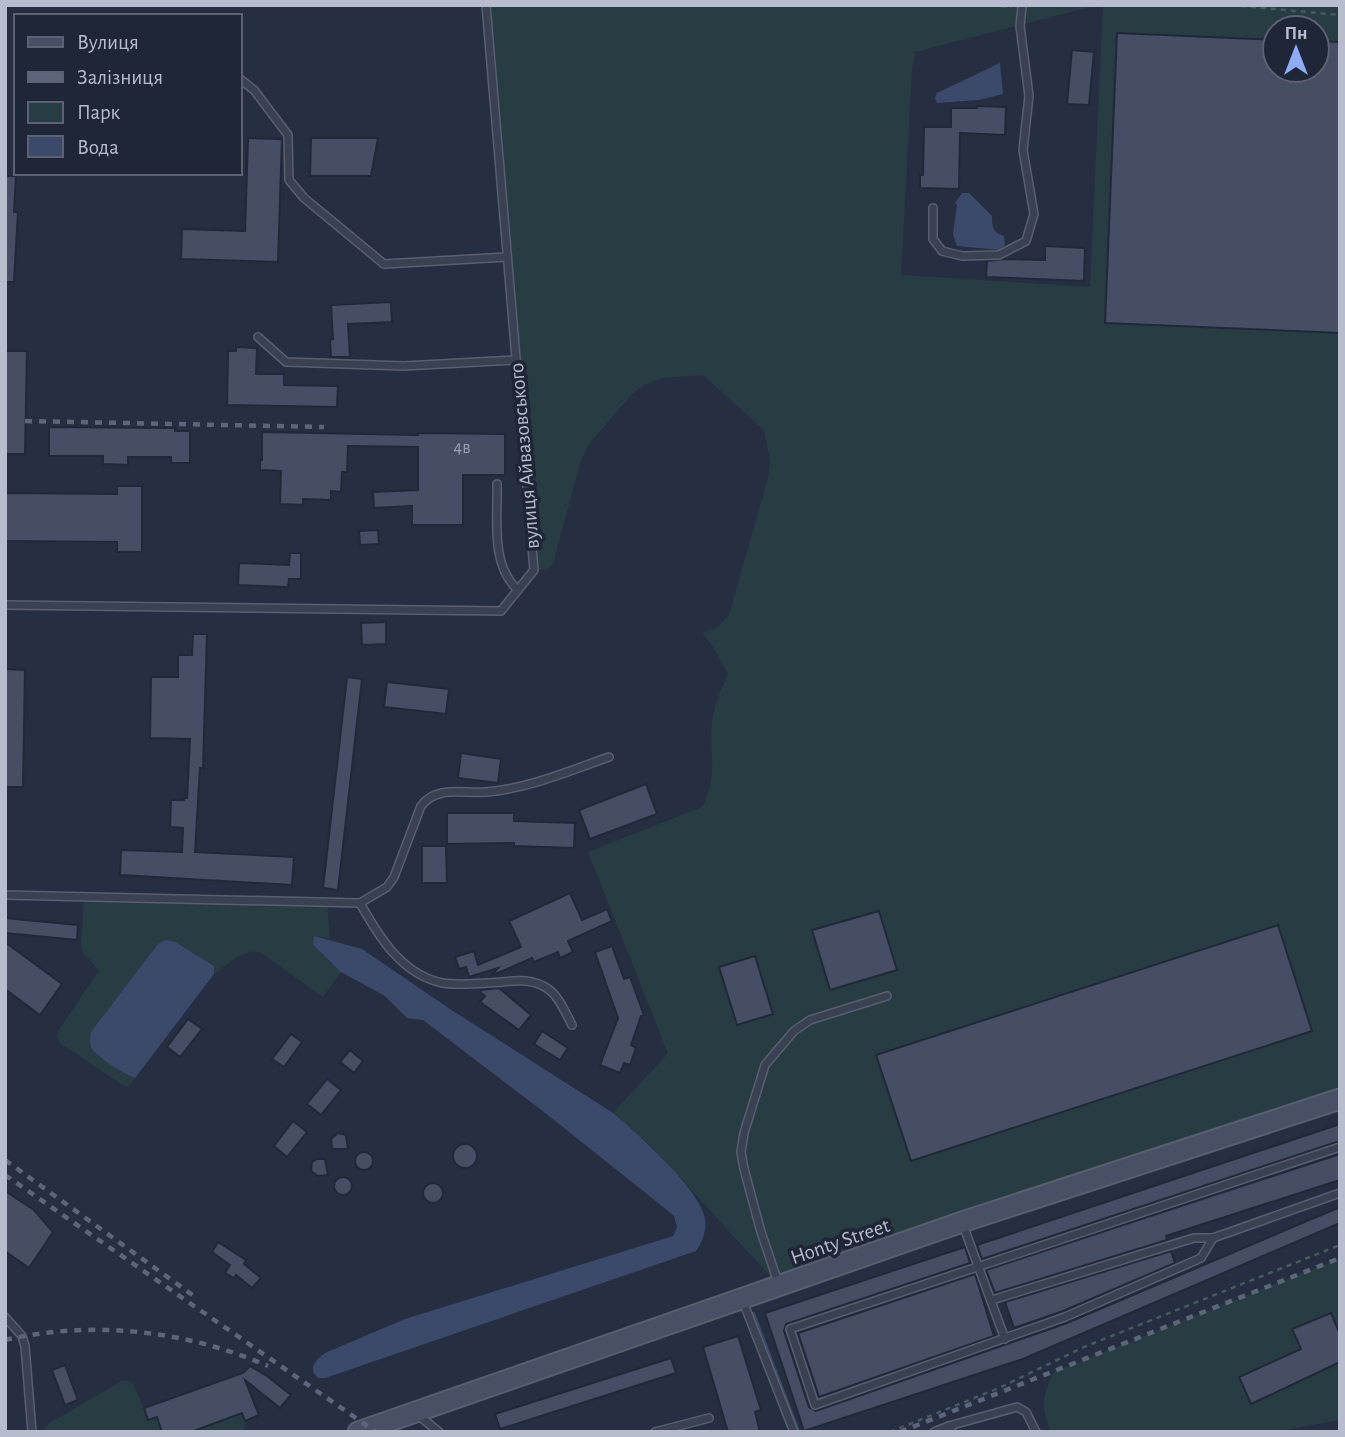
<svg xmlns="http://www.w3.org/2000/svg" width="1345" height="1437" font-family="'Alegreya Sans',sans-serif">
	<rect width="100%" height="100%" fill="#262f42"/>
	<!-- green -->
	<g fill="#283d43" fill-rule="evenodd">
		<path d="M 486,5 L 1097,5 L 915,52 L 912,70 L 901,275 L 1090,287 L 1103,5 L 1340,5 L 1340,1099 L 779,1286 L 652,1147 L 613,1113 L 668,1053 L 588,852 L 702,807 C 719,776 709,754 712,721 C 714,705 722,688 728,674 L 714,648 L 702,633 L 717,628 L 729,615 L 768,478 L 770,461 L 764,430 L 703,375 L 662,378 L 646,384 L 632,394 L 588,445 L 580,463 L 553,564 L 548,569 L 534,570 ZM 1275,28 L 1317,28 L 1317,70 L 1275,70 Z"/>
		<path d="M 84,897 L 327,902 L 330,939 L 314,936 L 313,945 L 341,972 L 323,997 L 260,952 C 244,948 227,965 214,974 L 213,966 L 127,1075 L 135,1078 L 129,1086 L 124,1086 L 60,1043 L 57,1036 L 59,1030 L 99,970 L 83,953 L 81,947 Z"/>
		<path d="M 1340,1258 L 1340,1420 L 1273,1432 L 1051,1432 C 1040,1405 1042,1397 1054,1372 Z"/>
		<polygon points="122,1381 129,1381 134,1385 148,1420 157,1417 162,1432 44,1432 48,1424"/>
		<polygon points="242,1413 245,1421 244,1432 191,1432"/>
	</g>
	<!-- water -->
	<g fill="#3b4a6b">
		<polygon points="1000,63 1003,94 979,100 937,103 935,98 937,93"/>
		<path d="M 962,193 L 969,193 L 992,216 C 992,227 993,233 1004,236 L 1005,245 L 999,250 L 957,246 L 953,234 L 957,205 L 955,203 Z"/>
		<path d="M 314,936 L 362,949 L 453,1011 L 613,1113 C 637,1133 696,1186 704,1215 C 708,1226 703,1242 696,1251 L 325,1378 L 318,1378 C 307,1368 316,1360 325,1353 L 405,1319 L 667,1238 L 673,1236 L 677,1227 L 674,1216 L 667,1210 L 544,1112 L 423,1020 L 407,1018 L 385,996 L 341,972 L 313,945 Z"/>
		<path d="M 166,940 L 175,942 L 214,966 L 214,974 L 135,1078 C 125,1075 98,1057 92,1049 C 89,1044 90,1037 91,1032 L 158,944 Z"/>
	</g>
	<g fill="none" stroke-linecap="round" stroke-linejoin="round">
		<!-- stream -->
		<polyline stroke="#3b4a6b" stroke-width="4.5" points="753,1314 798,1432"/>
	</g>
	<!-- building -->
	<g fill="#454e64" stroke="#212839" stroke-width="2">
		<polygon points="1117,33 1275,40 1275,70 1317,70 1317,41 1340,42 1340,333 1105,323"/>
		<polygon points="1072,50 1094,52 1089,105 1067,104"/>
		<polygon points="977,106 1006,107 1005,135 960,133 959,189 920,188 920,175 923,175 924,127 951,127 951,108 977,108"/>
		<polygon points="248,138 282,139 278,262 181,259 182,229 245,231"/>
		<polygon points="311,138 378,138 371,176 310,176"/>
		<polygon points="5,176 16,176 14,212 18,212 14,282 5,282"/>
		<polygon points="1045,246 1085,248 1084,281 986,277 987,261 1005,259 1045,260"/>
		<polygon points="391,302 392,322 348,324 350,357 331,357 330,340 333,339 331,305"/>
		<polygon points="236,347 257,348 256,374 284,374 284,385 338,386 337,407 227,405 228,351 236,351"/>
		<polygon points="5,351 27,351 25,454 5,454"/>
		<polygon points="49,427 175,428 175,431 190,431 190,463 171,463 171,457 128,457 128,465 103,464 103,456 49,456"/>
		<polygon points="262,432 418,435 418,433 505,434 505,475 463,475 463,525 412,525 412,506 374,508 373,492 418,490 418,447 348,446 347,472 342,472 341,492 331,491 331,500 303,499 303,505 280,504 281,471 260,470 260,460 262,460"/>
		<polygon points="117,486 142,486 142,552 117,552 117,542 5,541 5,493 117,494"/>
		<polygon points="378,530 379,544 360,545 359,531"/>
		<polygon points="290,553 301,553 301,579 289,579 288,587 238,585 239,563 289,565"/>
		<polygon points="386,622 386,644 362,645 361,623"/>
		<polygon points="193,634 207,634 203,768 200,768 195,852 294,857 292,885 120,875 121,850 182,852 183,828 170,827 171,800 184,800 184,798 187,798 190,739 150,738 151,677 178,677 178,655 192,655"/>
		<polygon points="5,669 25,670 23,787 5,787"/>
		<polygon points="347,677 362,679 338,890 323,888"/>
		<polygon points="387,682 449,689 446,714 384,707"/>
		<polygon points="461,753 501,759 498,783 458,778"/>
		<polygon points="646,784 657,814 590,839 579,810"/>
		<polygon points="447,813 514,813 514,821 575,823 574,848 514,846 514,843 447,844"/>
		<polygon points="422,846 446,846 447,883 422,883"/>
		<polygon points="570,893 582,920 607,909 612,921 568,941 573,952 560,958 558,952 534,962 532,958 491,976 498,968 469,977 466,967 459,969 455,957 474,951 478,965 521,947 509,921"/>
		<polygon points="879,911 897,970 830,990 812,930"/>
		<polygon points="5,918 78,925 77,940 5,933"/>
		<polygon points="1278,925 1312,1031 911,1161 876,1055"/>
		<polygon points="5,942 62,984 40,1015 5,989"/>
		<polygon points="612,946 624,979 630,977 644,1015 641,1016 631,1045 636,1048 630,1065 624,1063 620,1073 600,1065 618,1018 595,952"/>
		<polygon points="755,956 773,1014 737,1025 719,967"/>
		<polygon points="499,988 531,1015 519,1030 480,1002 485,996 480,992 481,990"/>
		<polygon points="188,1019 202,1029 180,1057 167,1047"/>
		<polygon points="542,1031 568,1048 560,1060 534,1044"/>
		<polygon points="291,1034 302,1042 284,1067 272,1059"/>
		<polygon points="350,1050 363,1061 354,1073 340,1062"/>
		<polygon points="327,1079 341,1090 321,1115 307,1104"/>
		<polygon points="293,1121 307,1132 287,1157 274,1146"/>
		<polygon points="1340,1124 1340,1141 982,1259 977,1245"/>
		<polygon points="338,1133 346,1135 348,1149 332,1149 331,1139"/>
		<circle cx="465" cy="1156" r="12"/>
		<circle cx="364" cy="1161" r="9"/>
		<polygon points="1340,1154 1340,1180 1166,1236 1167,1240 995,1293 986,1270"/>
		<polygon points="317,1159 325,1159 328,1175 318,1176 311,1171 312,1162"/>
		<circle cx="343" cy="1186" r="9"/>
		<circle cx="433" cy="1193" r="10"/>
		<polygon points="5,1191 34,1210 53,1232 29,1268 5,1251"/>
		<polygon points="1340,1207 1340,1223 1023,1359 804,1431 765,1313 965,1247 970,1263 786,1324 784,1331 809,1407 816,1411 1067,1323"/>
		<polygon points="218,1242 246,1260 244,1264 261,1278 252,1288 236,1275 234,1278 225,1273 230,1265 212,1252"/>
		<polygon points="1171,1251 1175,1263 1063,1311 1014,1328 1005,1302"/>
		<polygon points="975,1274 994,1336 819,1397 798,1333"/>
		<polygon points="1331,1313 1340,1334 1340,1362 1251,1404 1239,1377 1301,1349 1292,1329"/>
		<polygon points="738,1336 761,1410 755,1412 760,1432 728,1432 703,1347"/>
		<polygon points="671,1358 676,1373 500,1429 495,1414"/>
		<polygon points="65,1365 78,1400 65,1405 52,1370"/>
		<polygon points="250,1366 267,1376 291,1395 280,1408 245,1380 259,1415 245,1421 242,1413 191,1432 162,1432 157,1417 148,1420 144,1408 243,1373"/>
	</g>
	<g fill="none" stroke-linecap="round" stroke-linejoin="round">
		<!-- lane casing -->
		<g stroke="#585f6f" stroke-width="10">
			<g id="lane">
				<polyline points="240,79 254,90 288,135 289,180 304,198 384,264 507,257"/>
				<polyline points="933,208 933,239 942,251 962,256 999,255 1026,241 1034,214 1023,150 1029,96 1020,26 1022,7"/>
				<polyline points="258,337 286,362 404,366 516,360"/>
				<path d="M 497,484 C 498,518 490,565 518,590"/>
				<polyline points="5,605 501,611 534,570 486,5"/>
				<path d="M 5,895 L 360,903 L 387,887 L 394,877 L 421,806 C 437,785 463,794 487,792 C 530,788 569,771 609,757"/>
				<path d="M 360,903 C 379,937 402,975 443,983 C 462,986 482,983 502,982 C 518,980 534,979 548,989 C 559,996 566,1014 572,1025"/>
				<polyline points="963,1225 1005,1339"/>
				<polyline points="1213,1238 1201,1258 1065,1317 815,1405 790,1329 1340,1147"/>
				<polyline points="779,1285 761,1232 744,1169 741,1152 744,1133 765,1065 794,1031 810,1020 887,996"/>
				<polyline points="742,1299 794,1432"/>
				<polyline points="992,1300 1194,1238 1213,1238 1340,1193"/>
				<polyline points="5,1317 22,1336 25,1346 32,1432"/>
				<polyline points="418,1415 439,1432"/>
				<polyline points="949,1426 1017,1407 1026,1412 1036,1432"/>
				<polyline points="655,1432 709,1418"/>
				<polyline points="934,1432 949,1426 952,1432"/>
			</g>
		</g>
		<!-- secondary casing -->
		<g stroke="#585f6f" stroke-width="23">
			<polyline id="secondary" points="358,1432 962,1222 1340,1099"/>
		</g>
		<!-- path -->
		<g stroke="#465a60" stroke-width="2.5" stroke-dasharray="5 5" stroke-linecap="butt">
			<polyline points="991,5 1012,7"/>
			<polyline points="1231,5 1340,15"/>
			<polyline points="890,1432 999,1388 1084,1347 1340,1245"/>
		</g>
		<!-- lane -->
		<use href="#lane" stroke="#3a4152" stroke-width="7"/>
		<!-- secondary -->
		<use href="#secondary" stroke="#485065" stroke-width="19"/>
		<!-- rail -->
		<g stroke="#5c6579" stroke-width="4.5" stroke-dasharray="7 7" stroke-linecap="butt">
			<polyline points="25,421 324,427"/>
			<polyline points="5,1160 198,1299"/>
			<polyline points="5,1175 376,1432"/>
			<path d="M 5,1340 C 93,1320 185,1330 268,1366"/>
			<polyline points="900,1432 1340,1258"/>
		</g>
	</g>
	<g text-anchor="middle" stroke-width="7" stroke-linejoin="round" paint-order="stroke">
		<!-- number labels -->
		<g font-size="18" fill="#9aa1b2">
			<text x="462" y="453">4в</text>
		</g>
		<!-- street labels -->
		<g font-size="21" fill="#b7bdcc" stroke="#1f2637">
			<text transform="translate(524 456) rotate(-95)" y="7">вулиця Айвазовського</text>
			<text transform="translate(840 1241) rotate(-19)" y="7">Honty Street</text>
		</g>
	</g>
	<!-- border -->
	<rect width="1345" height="1437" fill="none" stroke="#b7bdcc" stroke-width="14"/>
	<!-- legend -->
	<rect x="14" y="14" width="228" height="161" fill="#1f2637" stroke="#5c6273" stroke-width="2"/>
	<rect x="28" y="37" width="35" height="10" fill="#485065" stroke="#5c6273" stroke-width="2"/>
	<text x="77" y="49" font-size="21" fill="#b7bdcc">Вулиця</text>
	<rect x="28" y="72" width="35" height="10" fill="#5c6579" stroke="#5c6273" stroke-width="2"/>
	<text x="77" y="84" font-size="21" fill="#b7bdcc">Залізниця</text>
	<rect x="28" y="102" width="35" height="21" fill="#283d43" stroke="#5c6273" stroke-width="2"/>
	<text x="77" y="119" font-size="21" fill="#b7bdcc">Парк</text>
	<rect x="28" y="136" width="35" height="21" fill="#3b4a6b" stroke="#5c6273" stroke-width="2"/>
	<text x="77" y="154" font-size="21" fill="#b7bdcc">Вода</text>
	<!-- north arrow -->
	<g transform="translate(1296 49)"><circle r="33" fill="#1f2637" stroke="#5c6273" stroke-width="2"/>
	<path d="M0-5L12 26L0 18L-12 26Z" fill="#8facf9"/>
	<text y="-10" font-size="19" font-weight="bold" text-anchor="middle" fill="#b7bdcc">Пн</text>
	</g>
</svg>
